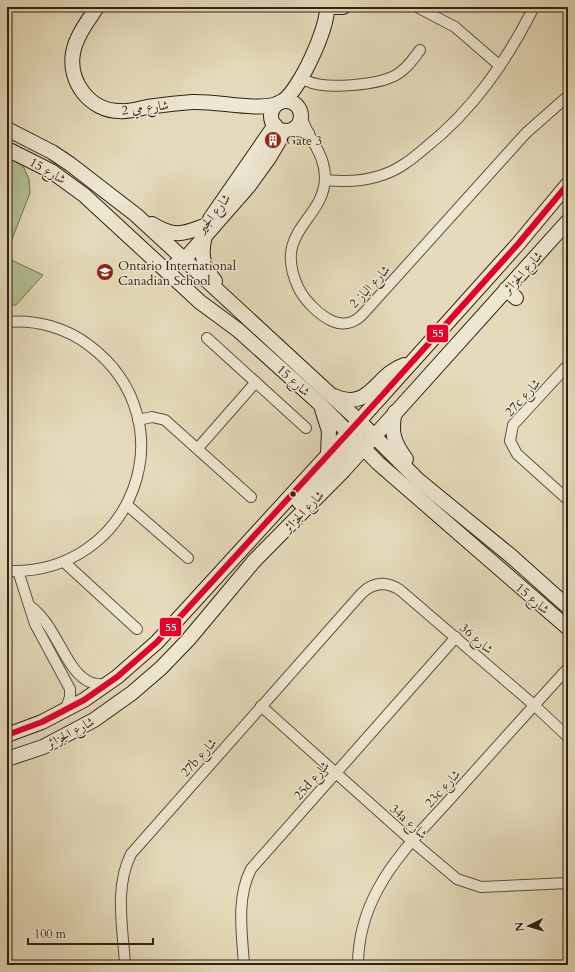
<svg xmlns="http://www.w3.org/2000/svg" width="575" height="972" font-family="Cardo,Amiri,serif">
	<rect width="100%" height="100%" fill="#e5dbba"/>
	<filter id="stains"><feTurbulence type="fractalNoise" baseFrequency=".005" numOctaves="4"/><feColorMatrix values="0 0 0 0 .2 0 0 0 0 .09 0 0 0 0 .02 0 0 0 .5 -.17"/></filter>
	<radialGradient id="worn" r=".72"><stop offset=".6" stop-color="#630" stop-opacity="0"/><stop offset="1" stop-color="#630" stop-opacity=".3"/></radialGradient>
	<!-- green -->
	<g fill="#b2c191" stroke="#727052">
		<polygon points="7,158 22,164 29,179 30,193 7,252"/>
		<polygon points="7,258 43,275 16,305 7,305"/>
	</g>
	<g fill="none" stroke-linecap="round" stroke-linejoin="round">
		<!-- street casing -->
		<g stroke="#604f3e" stroke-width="12">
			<g id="street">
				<polyline points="417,7 455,27 500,66"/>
				<path d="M 307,81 C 326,90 378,85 396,75 C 407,69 413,59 420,50"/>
				<path d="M 301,114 C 306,138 325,151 325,178 C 324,221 272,230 298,287 C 304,300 319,315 332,321 C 343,326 354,323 362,315 L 526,133 L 568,96"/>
				<polyline points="291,130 309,133"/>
				<path d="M 325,180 C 343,182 361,182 379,176 C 397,171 411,160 425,148 C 473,110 506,62 534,7"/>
				<path d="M 7,322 C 36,319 67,328 90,346 C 190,422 133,576 7,571"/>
				<polyline points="207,338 306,428"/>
				<polyline points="568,365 513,425 510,441 517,454 568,500"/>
				<polyline points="138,420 152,417 165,420 251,497"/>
				<polyline points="198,448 256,382"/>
				<polyline points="127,505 188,558"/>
				<polyline points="64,562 137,629"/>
				<polyline points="18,571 35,624 70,689 70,697 65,711"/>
				<path d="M 30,606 C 56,625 64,666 86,680 C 92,684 99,685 107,684"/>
				<polyline points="261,706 412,841 457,879 481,887 568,883"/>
				<path d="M 125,965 C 123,928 114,888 131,854 L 361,594 C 373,582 386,581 400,590 L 534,705 L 568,737"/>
				<path d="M 244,965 C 242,932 236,899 251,869 L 456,637"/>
				<path d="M 358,965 C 358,939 365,913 378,889 C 396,855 426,826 452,797 C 490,754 529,711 568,668"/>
			</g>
		</g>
		<!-- secondary casing -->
		<g stroke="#332014" stroke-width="16">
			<g id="secondary">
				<path d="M 97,7 C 88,21 76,36 73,53 C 68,82 90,111 120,111 C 129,112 138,109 147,107 C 162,105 178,103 193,102 C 218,101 256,111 277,104"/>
				<polyline points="331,7 343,7"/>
				<path d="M 283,101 C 300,89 328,28 327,7"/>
				<circle cx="286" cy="116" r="15"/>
				<polyline points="7,129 52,152 70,164 136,215 359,421 418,480 511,556 568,607"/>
				<polyline points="7,149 51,171 84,195 200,302 238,330 319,403 378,463 568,628"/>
				<polyline points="210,219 275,125"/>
				<path d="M 152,224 C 173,237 182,235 204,226"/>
				<path d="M 205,236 C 200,255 203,266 215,281"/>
				<polyline points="176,264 184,260 248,187 269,158 285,131"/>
				<polyline points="506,289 516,298"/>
				<path d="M 334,396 C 370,412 375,375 404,365"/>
				<polyline points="322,409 329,431 328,453"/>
				<path d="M 395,412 C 390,432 394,443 406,459"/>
				<polyline points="299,502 355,439 359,432"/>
				<polyline points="7,735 42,722 84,700 117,677 157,642 359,421 518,244 568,184"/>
				<polyline points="7,759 43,747 94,720 132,693 161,668 188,640 254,561 344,470 568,221"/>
			</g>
		</g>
		<!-- street -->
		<use href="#street" stroke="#eee8d2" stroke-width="10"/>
		<!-- secondary -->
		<use href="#secondary" stroke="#eee8d2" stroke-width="14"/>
		<!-- bus-1 casing -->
		<g stroke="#eee8d2" stroke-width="9">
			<polyline id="bus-1" points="7,735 42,722 84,700 117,677 157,642 359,421 518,244 568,184"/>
		</g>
		<!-- bus-1 -->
		<use href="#bus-1" stroke="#e4002b" stroke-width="6"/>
	</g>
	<!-- icons -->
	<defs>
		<g id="building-disc" transform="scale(0.9)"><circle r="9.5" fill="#8f2418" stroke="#eee8d2"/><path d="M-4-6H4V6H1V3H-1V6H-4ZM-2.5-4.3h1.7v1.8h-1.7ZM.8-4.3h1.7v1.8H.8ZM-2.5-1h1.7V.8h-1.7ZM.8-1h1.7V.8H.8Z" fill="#fff"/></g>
		<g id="school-disc" transform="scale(0.9)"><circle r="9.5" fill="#8f2418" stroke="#eee8d2"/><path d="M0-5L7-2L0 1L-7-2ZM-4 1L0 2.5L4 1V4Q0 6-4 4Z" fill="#fff"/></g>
	</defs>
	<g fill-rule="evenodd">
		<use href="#building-disc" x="273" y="140"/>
		<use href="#school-disc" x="105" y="272"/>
	</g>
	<!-- markers -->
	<circle fill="#332014" stroke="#eee8d2" stroke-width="1.5" cx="293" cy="494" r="3.5"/>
	<g text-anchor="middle" stroke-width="3" stroke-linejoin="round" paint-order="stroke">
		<!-- street labels -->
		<g font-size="13" fill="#332014" stroke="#eee8d2">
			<text transform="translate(145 107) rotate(-7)" y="5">شارع مي 2</text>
			<text transform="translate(48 170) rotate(30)" y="5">شارع 15</text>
			<text transform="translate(213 213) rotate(-52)" y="5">شارع الجير</text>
			<text transform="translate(522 272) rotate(-48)" y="5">شارع الجزائر</text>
			<text transform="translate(369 286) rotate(-47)" y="5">شارع الباز 2</text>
			<text transform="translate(294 380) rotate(42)" y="5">شارع 15</text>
			<text transform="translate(522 397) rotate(-48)" y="5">27c شارع</text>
			<text transform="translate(303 511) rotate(-46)" y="5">شارع الجزائر</text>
			<text transform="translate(533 598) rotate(41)" y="5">شارع 15</text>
			<text transform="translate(477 638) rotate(41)" y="5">شارع 36</text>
			<text transform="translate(70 732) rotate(-28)" y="5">شارع الجزائر</text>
			<text transform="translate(198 757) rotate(-48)" y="5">27b شارع</text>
			<text transform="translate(311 780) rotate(-49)" y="5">25d شارع</text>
			<text transform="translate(442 788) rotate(-48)" y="5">23c شارع</text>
			<text transform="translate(409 821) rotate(42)" y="5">34a شارع</text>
		</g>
		<!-- poi labels -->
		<g font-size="13" fill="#332014" stroke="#eee8d2" text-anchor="start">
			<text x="286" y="145">Gate 3</text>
			<text x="118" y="270">Ontario International<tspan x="118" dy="15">Canadian School</tspan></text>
		</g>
	</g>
	<g stroke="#eee8d2" stroke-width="1.5">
		<rect x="426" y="324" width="23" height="19" rx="4" fill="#e4002b"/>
		<rect x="159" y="617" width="23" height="20" rx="4" fill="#e4002b"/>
	</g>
	<g font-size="11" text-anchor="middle" font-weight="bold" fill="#fff">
		<text x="438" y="337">55</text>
		<text x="171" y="631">55</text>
	</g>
	<!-- margin -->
	<rect width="575" height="972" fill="none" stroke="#e5dbba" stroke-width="24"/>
	<rect x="8" y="8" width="559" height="956" fill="none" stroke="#332014" stroke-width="2"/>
	<rect x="12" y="12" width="551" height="948" fill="none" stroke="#332014"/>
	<!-- north arrow -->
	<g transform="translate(529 926) rotate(265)" stroke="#eee8d2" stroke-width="3" paint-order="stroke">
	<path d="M0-3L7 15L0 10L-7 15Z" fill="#332014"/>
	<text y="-6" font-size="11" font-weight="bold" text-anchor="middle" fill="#332014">N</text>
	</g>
	<!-- scale -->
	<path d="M28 938v6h125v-6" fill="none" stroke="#332014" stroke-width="2"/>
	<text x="34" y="938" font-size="12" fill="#332014" stroke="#eee8d2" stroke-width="3" paint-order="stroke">100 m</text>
	<rect width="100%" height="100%" filter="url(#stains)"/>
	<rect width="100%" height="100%" fill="url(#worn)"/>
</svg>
